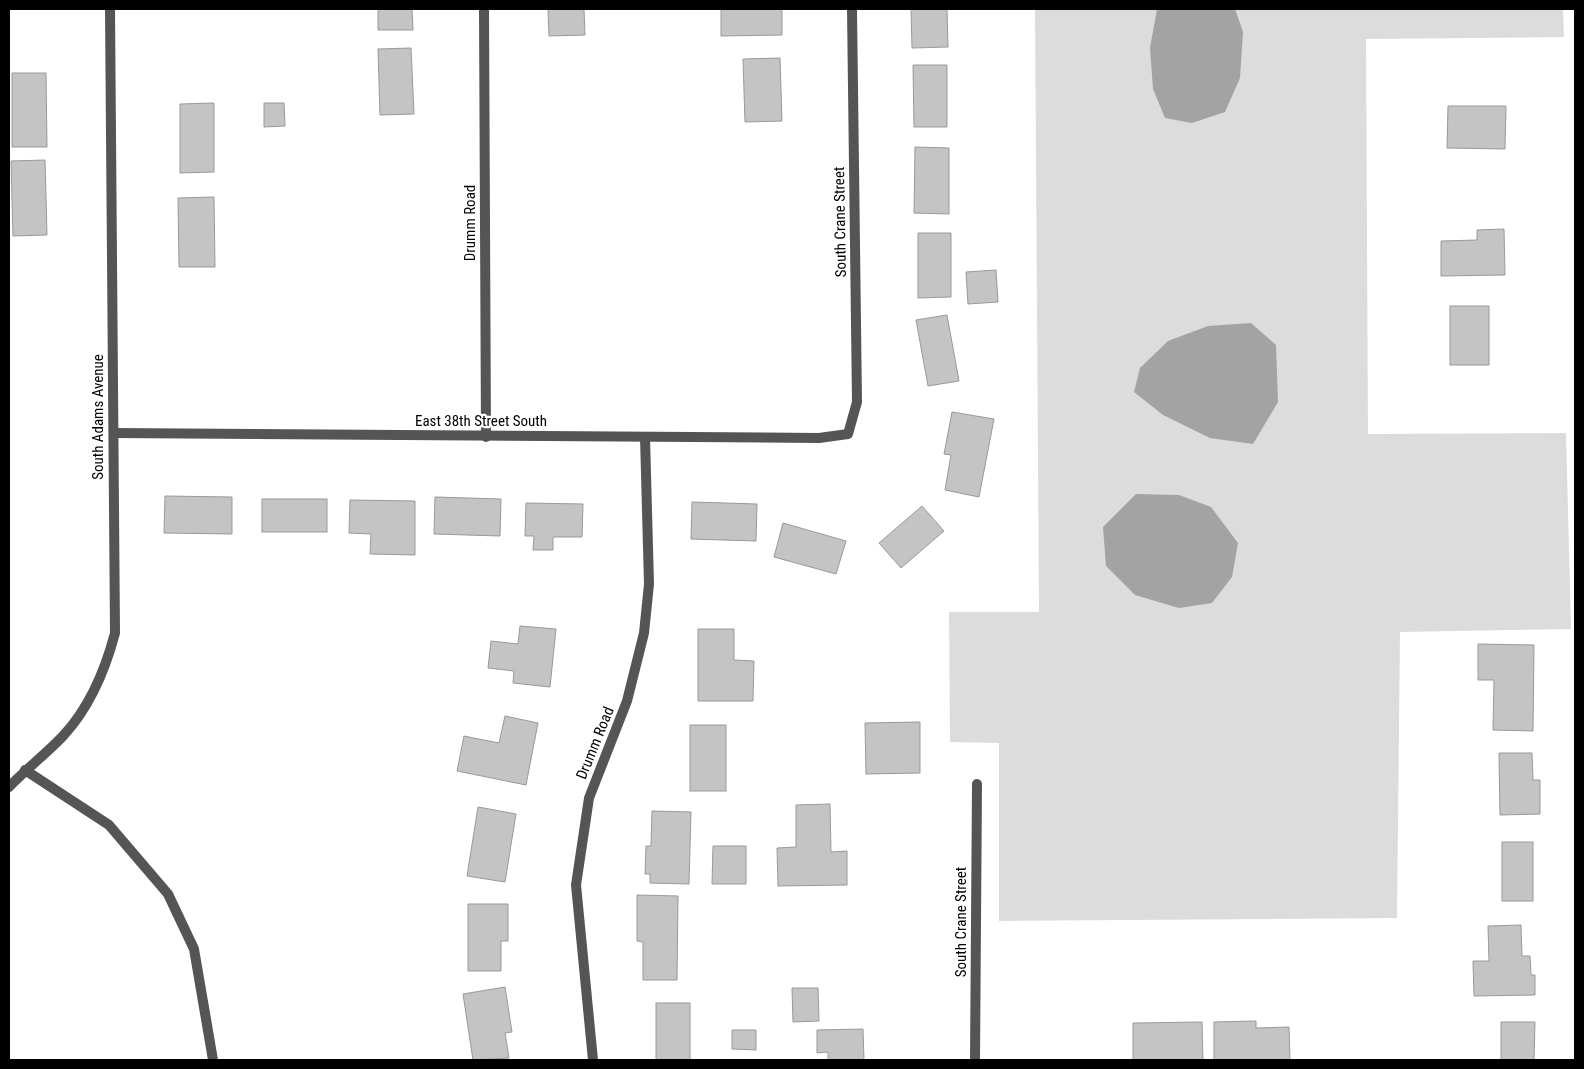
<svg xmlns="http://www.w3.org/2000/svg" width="1584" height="1069" font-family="'Roboto Condensed',sans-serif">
	<rect width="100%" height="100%" fill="#fff"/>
	<!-- green -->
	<polygon fill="#dcdcdc" points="1035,9 1563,9 1564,37 1366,39 1368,434 1566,433 1571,629 1400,632 1397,918 999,921 999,743 950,742 949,612 1039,612"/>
	<!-- water -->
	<g fill="#a3a3a3">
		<polygon points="1157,9 1235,9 1243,32 1240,78 1225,112 1192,123 1165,118 1153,89 1150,48"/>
		<polygon points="1251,323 1276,345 1278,402 1253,444 1210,438 1163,415 1134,392 1140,368 1168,341 1208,326"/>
		<polygon points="1136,494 1179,495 1211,507 1238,543 1232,577 1212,603 1179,608 1135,595 1106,566 1103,527"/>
	</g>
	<!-- building -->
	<g fill="#c4c4c4" stroke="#999">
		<polygon points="378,9 412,9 413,30 378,30"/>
		<polygon points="548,9 584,9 585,35 549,36"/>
		<polygon points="721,9 782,9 782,35 721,36"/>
		<polygon points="911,9 947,9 948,47 912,48"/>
		<polygon points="411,48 414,114 380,115 378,49"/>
		<polygon points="780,58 782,121 745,122 743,59"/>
		<polygon points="913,65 947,65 947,127 914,127"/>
		<polygon points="12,73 46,73 47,147 12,147"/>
		<polygon points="214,103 214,172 180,173 180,104"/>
		<polygon points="264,103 284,103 285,126 264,127"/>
		<polygon points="1448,106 1506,106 1505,149 1447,148"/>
		<polygon points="915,147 949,148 949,214 914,213"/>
		<polygon points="45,160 47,235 13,236 11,161"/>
		<polygon points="214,197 215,267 179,267 178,198"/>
		<polygon points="1504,229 1505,275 1441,276 1441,241 1477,240 1477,230"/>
		<polygon points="918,233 951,233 951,297 918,298"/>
		<polygon points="996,270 998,302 968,304 966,272"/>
		<rect x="1450" y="306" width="39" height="59"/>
		<polygon points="947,315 959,381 928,386 916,320"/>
		<polygon points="952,412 994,419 979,497 945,490 951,455 944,454"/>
		<polygon points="165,496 232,497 232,534 164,533"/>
		<polygon points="435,497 501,499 500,536 434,534"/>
		<rect x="262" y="499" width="65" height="33"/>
		<polygon points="350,500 415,501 415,555 370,554 371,534 349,533"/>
		<polygon points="692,502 757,504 756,541 691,539"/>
		<polygon points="526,503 583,504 582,537 553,537 553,550 533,550 534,536 525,536"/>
		<polygon points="922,506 944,531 901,568 879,543"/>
		<polygon points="783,523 846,541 836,574 774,557"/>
		<polygon points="520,626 556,629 550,687 513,683 514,671 488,668 491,641 518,644"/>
		<polygon points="698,629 734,629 734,660 754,661 753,701 698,701"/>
		<polygon points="1478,644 1534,645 1533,731 1493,730 1494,680 1478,680"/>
		<polygon points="505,716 538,723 526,785 457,771 464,736 499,743"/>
		<polygon points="920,722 920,773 866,774 865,723"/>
		<rect x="690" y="725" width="36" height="66"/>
		<polygon points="1499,753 1532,753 1533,780 1540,780 1540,814 1500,815"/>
		<polygon points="830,804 831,852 847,851 847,885 778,886 777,848 796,847 796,805"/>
		<polygon points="478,807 516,814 505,882 467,876"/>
		<polygon points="652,811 691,812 689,884 650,883 650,874 645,874 646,846 651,846"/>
		<rect x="1502" y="842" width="31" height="59"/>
		<polygon points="713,846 746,846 746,884 712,884"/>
		<polygon points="637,895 678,896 677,980 643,980 643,942 637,941"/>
		<polygon points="468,904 508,904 508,941 501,941 501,971 468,971"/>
		<polygon points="1521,925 1522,956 1530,956 1531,975 1535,975 1535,995 1474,996 1473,961 1489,961 1488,926"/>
		<polygon points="505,987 512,1032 505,1033 509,1058 473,1060 463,994"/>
		<polygon points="792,988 818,988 819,1021 793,1022"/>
		<rect x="656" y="1003" width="34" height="57"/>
		<polygon points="1256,1021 1256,1028 1289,1027 1290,1060 1214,1060 1214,1022"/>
		<polygon points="1202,1022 1203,1060 1133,1060 1133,1023"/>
		<polygon points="1501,1022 1535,1022 1534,1060 1501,1060"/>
		<polygon points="863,1029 864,1060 828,1060 828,1052 817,1053 817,1030"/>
		<polygon points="732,1030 756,1030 756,1050 732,1049"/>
	</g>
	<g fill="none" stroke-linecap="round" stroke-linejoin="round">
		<!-- street -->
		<g stroke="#555" stroke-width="10">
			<polyline points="484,9 486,437"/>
			<polyline points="114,433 819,438 848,434 857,402 852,9"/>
			<polyline points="25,770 109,825 168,894 194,949 213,1060"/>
			<path d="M 9,787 C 26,769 46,754 63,736 C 90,707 105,671 115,633 L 110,9"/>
			<polyline points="593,1060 576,885 589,798 627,701 644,633 649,584 645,437"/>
			<polyline points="975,1060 977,784"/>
		</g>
	</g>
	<g text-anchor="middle" stroke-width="4.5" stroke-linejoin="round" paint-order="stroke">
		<!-- street labels -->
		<g font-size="15" fill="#000" stroke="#fff">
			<text transform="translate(840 222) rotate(-91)" y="5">South Crane Street</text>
			<text transform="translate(470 223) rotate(-90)" y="5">Drumm Road</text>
			<text transform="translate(98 417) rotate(-90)" y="5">South Adams Avenue</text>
			<text x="481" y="426">East 38th Street South</text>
			<text transform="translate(595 743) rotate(-68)" y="5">Drumm Road</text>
			<text transform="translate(961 922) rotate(-90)" y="5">South Crane Street</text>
		</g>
	</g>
	<!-- border -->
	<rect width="1584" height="1069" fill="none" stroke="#000000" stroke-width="20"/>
</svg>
